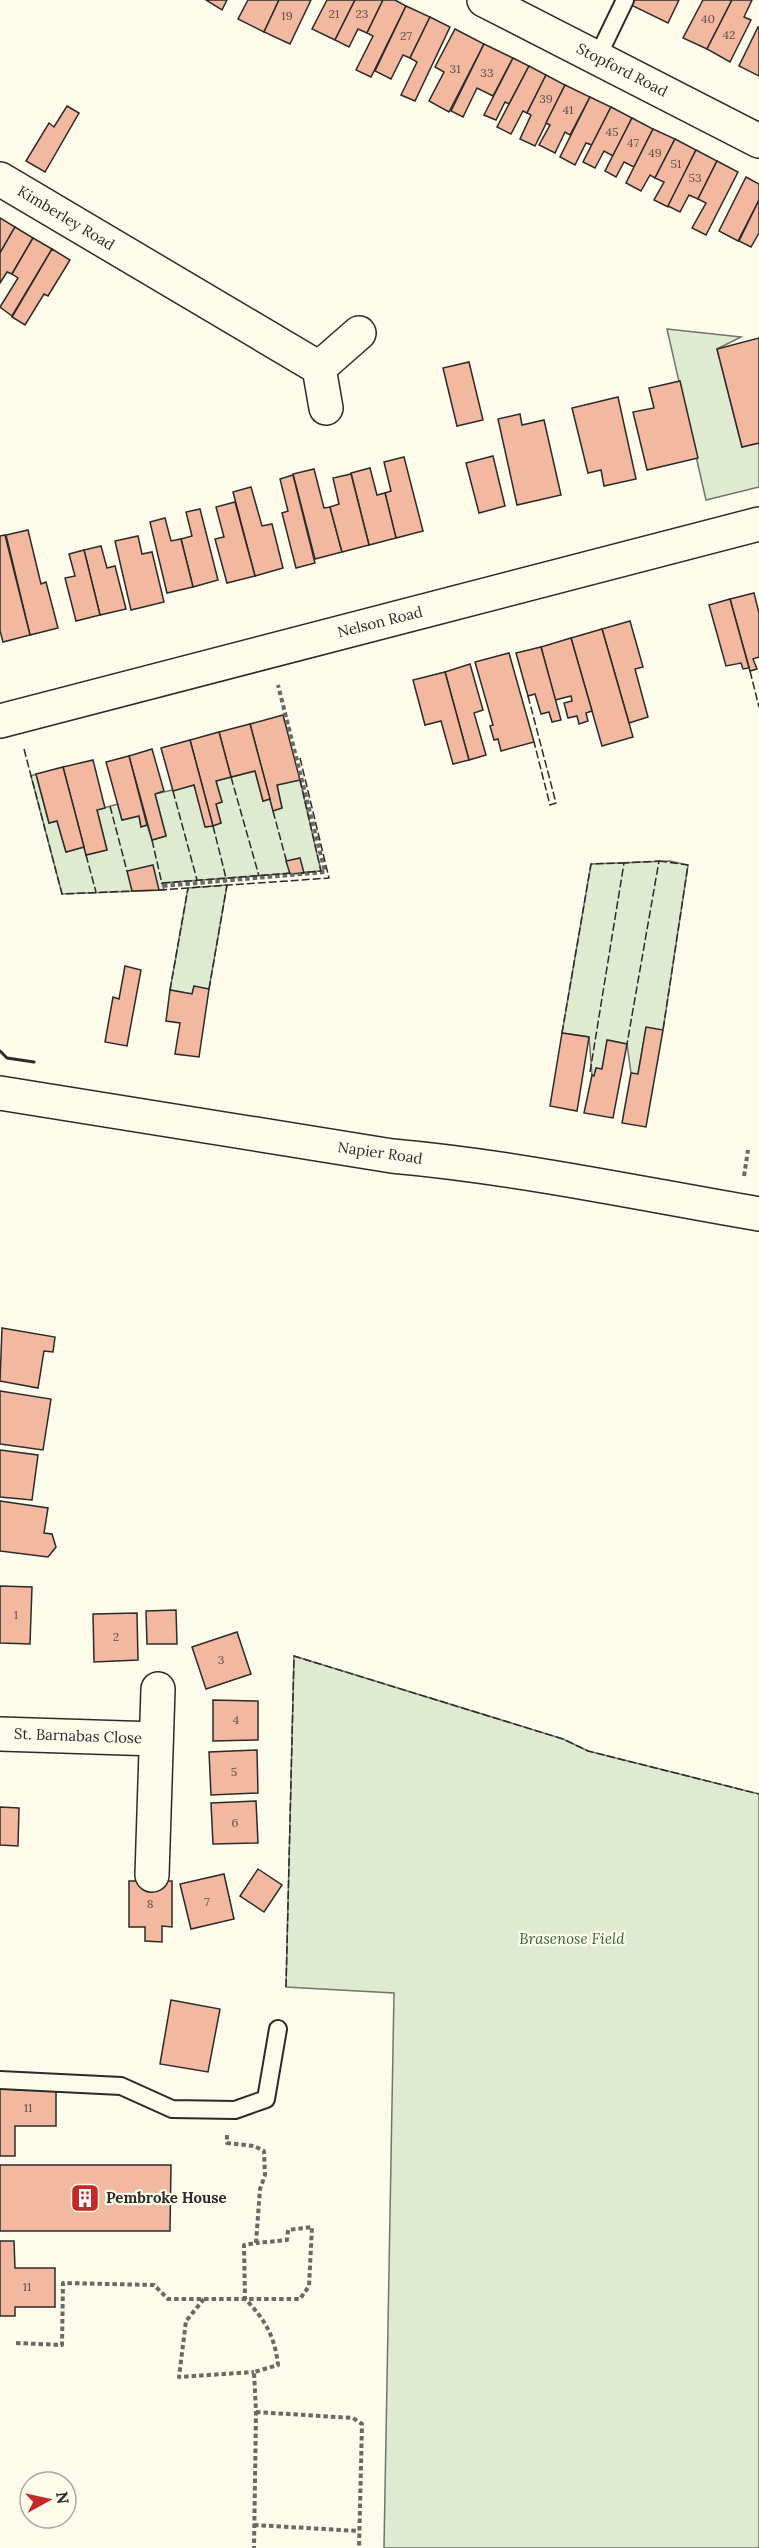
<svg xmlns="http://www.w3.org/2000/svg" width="759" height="2548" font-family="Lora,serif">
	<rect width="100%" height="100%" fill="#fdfbea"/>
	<!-- green -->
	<g fill="#deebd1" stroke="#74746e" stroke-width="1.5">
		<polygon points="667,329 741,337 717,349 742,447 759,443 759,487 706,500"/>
		<polygon points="255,771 263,801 270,799 273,810 282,808 277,785 300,780 321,871 162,883 164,890 62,894 31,776 36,774 49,823 57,821 66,852 84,847 86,855 107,850 97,810 118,804 122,820 139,816 141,827 147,825 152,840 166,836 155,794 194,785 206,827 221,823 216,804 222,802 216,781"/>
		<polygon points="670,861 688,865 663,1030 646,1028 638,1074 631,1073 627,1044 608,1040 602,1069 596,1068 594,1076 592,1075 589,1037 562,1033 591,864"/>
		<polygon points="227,885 209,989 194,987 192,994 170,990 188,888"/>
		<polygon points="294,1656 563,1739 588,1751 759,1794 759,2548 384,2548 394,1993 286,1987"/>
	</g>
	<!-- building -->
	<g fill="#f2b8a0" stroke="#2b2b2b" stroke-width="1.5">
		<polygon points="206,0 227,0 222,10"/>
		<polygon points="248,0 279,0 264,32 238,19"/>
		<polygon points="279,0 311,0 290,44 264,32"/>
		<polygon points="327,0 355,0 335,40 312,29"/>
		<polygon points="355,0 383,0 367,33 358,29 349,47 335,40"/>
		<polygon points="383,0 395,0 406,6 371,77 356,70 373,36 367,33"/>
		<polygon points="633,0 679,0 668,23 631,5"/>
		<polygon points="703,0 732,0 707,49 683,38"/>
		<polygon points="732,0 752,0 744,17 751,20 730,62 707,49"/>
		<polygon points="406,6 430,17 410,58 403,55 391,79 375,71"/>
		<polygon points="430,17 450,27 415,101 401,95 417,62 410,58"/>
		<polygon points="758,27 759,27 759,76 739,66"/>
		<polygon points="455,29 484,44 449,112 429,101 444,72 435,67"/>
		<polygon points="484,44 513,58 493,96 477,88 463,117 451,111"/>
		<polygon points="513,58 529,66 509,104 505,102 496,120 484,115"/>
		<polygon points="529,66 546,75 527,113 523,111 511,134 497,127"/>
		<polygon points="546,75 565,85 535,146 520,139 531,115 527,113"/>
		<polygon points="565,85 590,97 570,135 565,132 555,153 539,145 550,125 546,123"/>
		<polygon points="590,97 611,107 592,145 586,143 575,165 560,157"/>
		<polygon points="67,106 79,113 45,172 26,161 49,123 54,127"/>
		<polygon points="611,107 632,118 613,156 604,151 595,168 583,162"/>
		<polygon points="632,118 653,129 634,167 624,162 616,177 605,171"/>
		<polygon points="653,129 675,139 655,178 650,175 641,191 626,183"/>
		<polygon points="675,139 696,150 668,207 654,200 664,182 655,178"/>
		<polygon points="696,150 717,161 698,199 689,195 680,212 668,206"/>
		<polygon points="717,161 738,172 706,235 692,228 706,203 698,199"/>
		<polygon points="746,177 759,184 759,200 738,241 719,231"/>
		<polygon points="759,200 759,233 751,247 739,241"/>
		<polygon points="0,218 15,227 0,253"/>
		<polygon points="15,227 33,238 12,274 7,272 0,283 0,253"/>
		<polygon points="33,238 52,249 12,316 0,307 18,278 12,274"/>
		<polygon points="52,249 70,260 48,296 44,294 25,325 12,317"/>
		<polygon points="759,338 759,443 742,447 717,349"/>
		<polygon points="469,362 483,420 457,426 443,368"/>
		<polygon points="680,381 698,458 647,470 633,412 654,408 649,388"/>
		<polygon points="618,397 636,479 604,486 601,470 588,473 572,408"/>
		<polygon points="520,414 522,425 544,420 561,495 517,505 498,419"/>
		<polygon points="493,456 505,506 479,513 466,463"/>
		<polygon points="404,457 423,531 396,538 385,493 391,491 384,462"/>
		<polygon points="370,468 377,495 385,493 396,538 369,545 351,473"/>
		<polygon points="314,469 324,508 330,507 342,552 315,559 293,474"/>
		<polygon points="351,474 369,545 342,552 330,507 339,504 333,478"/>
		<polygon points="293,475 315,563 296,568 282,513 288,511 280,479"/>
		<polygon points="251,487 262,526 272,524 283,568 255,576 233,492"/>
		<polygon points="235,502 255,576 227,583 215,539 224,537 216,507"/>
		<polygon points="200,509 218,580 193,587 181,539 192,536 186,512"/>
		<polygon points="165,518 171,541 181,539 193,587 167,593 150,522"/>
		<polygon points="28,530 41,584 46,582 58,628 30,635 6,535"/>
		<polygon points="5,535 30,635 3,642 0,631 0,536"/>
		<polygon points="138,536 142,554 152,552 164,602 131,610 115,541"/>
		<polygon points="101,546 107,568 115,566 126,609 100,615 84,550"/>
		<polygon points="84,550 100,615 76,621 65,578 75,576 69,554"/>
		<polygon points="754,593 759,613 759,657 753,659 757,669 750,671 730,599"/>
		<polygon points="730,599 749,668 743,669 741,663 726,666 709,605"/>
		<polygon points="630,621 643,667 635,669 648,717 629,723 602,629"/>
		<polygon points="602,629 633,737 602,746 571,638"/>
		<polygon points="571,638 592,711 586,713 588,721 579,724 577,716 568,718 564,703 572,701 571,696 555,700 541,647"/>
		<polygon points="541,647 561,720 552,722 549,712 541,714 535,694 528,696 516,653"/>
		<polygon points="509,653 534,742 501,751 498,739 494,740 490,726 493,725 475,662"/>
		<polygon points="470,664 483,710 474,713 486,755 469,760 445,672"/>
		<polygon points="445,672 469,760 453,764 441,721 425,725 413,680"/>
		<polygon points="283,715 300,780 277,785 282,808 273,811 250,724"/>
		<polygon points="250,724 270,799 263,801 255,771 231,777 219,732"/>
		<polygon points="219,732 231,777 216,781 222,802 216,804 221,823 213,826 190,740"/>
		<polygon points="190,740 213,826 205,827 194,785 173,791 161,748"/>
		<polygon points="152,749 164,791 155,794 166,836 152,840 129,756"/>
		<polygon points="129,756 147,825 141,827 139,816 122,820 106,762"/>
		<polygon points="93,760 105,808 97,810 107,850 86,855 63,767"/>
		<polygon points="63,767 84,847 66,852 57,821 49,823 36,774"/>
		<polygon points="300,858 304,873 290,874 286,861"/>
		<polygon points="153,865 159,890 132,891 127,871"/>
		<polygon points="125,966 141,970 127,1046 105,1042 113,997 119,999"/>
		<polygon points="194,986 209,989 199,1057 175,1054 180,1023 166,1021 170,990 192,994"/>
		<polygon points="646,1027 663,1030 646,1127 622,1123 631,1073 638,1074"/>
		<polygon points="562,1033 589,1037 577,1111 550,1106"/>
		<polygon points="607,1040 627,1044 613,1118 584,1113 592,1075 594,1076 596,1068 602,1069"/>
		<polygon points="2,1328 55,1337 53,1352 44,1351 38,1388 0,1381"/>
		<polygon points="0,1391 51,1399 43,1450 0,1444"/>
		<polygon points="0,1450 38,1455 32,1500 0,1497"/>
		<polygon points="0,1501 48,1508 44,1533 52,1534 56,1547 48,1557 0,1551"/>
		<polygon points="0,1586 32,1587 30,1644 0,1643"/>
		<polygon points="176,1610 177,1644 147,1644 146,1611"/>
		<polygon points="137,1613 138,1660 94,1662 93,1614"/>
		<polygon points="237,1632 251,1674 206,1689 192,1647"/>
		<polygon points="213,1700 258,1701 258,1740 213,1741"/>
		<polygon points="257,1750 258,1793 211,1795 209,1752"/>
		<polygon points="256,1801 258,1843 213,1844 211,1803"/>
		<polygon points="0,1807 19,1808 18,1846 0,1845"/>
		<polygon points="258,1869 282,1885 264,1912 240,1896"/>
		<polygon points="224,1874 234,1919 191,1929 180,1884"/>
		<polygon points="129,1881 172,1881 172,1927 162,1926 162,1942 145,1941 145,1927 129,1927"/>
		<polygon points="171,2000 220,2009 208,2072 160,2064"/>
		<polygon points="15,2084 15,2090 56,2090 56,2126 15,2126 15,2156 0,2156 0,2085"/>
		<polygon points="0,2165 171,2165 170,2231 0,2231"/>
		<polygon points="0,2241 14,2241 15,2268 55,2268 55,2307 15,2307 15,2316 0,2316"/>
	</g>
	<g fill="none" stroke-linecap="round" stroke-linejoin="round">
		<!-- service casing -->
		<g stroke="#2b2b2b" stroke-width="20">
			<g id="service">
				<polyline points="597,58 625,0"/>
				<polyline points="0,2080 121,2086 172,2109 235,2110 266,2099 278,2029"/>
			</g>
		</g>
		<!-- minor casing -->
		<g stroke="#2b2b2b" stroke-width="36">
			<g id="minor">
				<polyline points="484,0 759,141"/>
				<polyline points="0,179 319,368 326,408"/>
				<polyline points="319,368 359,333"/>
				<polyline points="0,1734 156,1739"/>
				<polyline points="152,1875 158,1689"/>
			</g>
		</g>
		<!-- tertiary casing -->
		<g stroke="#2b2b2b" stroke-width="36">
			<path id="tertiary" d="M 0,1093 L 392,1156 C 515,1167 637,1193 759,1214"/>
		</g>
		<!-- primary casing -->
		<g stroke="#2b2b2b" stroke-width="36">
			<polyline id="primary" points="0,721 759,524"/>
		</g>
		<!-- path -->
		<g stroke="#6a6964" stroke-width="4" stroke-dasharray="4.5 3" stroke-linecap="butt">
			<polyline points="163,886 325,872 278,685"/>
			<polyline points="744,1176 748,1150"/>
			<path d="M 227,2135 L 227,2143 L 254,2146 L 264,2151 L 265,2175 L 260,2189 L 256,2243 L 244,2245 L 245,2299 C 265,2319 275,2337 278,2365 L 254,2372 L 256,2412 L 254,2548"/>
			<polyline points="204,2299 186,2321 179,2377 254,2372"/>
			<polyline points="16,2343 62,2345 63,2283 154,2285 168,2299 300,2299 309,2286 312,2227 288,2230 287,2240 256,2243"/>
			<polyline points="256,2412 353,2418 362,2424 359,2548"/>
			<polyline points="254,2525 359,2531"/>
		</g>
		<!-- service -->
		<use href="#service" stroke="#fdfbea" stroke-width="16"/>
		<!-- minor -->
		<use href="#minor" stroke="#fdfbea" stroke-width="33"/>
		<!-- tertiary -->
		<use href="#tertiary" stroke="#fdfbea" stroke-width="33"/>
		<!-- primary -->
		<use href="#primary" stroke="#fdfbea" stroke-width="33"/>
		<!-- fence -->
		<g stroke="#2b2b2b" stroke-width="1.5" stroke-dasharray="8 3" stroke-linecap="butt">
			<polyline points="750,671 759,707"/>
			<polyline points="528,696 556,803 550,805 534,742"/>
			<polyline points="24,749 62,894 132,891"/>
			<polyline points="231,777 259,876"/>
			<polyline points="300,780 321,871 301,873"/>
			<polyline points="173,791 197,880"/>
			<polyline points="110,806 127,871"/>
			<polyline points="273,811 287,863"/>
			<polyline points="213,826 226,878"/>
			<polyline points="152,840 162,884"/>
			<polyline points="86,855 96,892"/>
			<polyline points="659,861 688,865 663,1030"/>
			<polyline points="162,883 292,873"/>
			<polyline points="159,890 329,878 300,758"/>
			<polyline points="209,989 227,885"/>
			<polyline points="170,990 188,888"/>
			<polyline points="562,1033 591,864 624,863"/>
			<polyline points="590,1072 624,863 659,861 627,1044"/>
			<polyline points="286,1987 294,1656 563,1739 588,1751 759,1794"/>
		</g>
		<!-- wall -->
		<polyline stroke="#2b2b2b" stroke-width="3" points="0,1051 7,1058 34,1062"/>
	</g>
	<!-- icons -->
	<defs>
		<g id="building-square" transform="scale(1.5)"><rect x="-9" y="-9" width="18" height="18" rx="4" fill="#c62828" stroke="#fdfbea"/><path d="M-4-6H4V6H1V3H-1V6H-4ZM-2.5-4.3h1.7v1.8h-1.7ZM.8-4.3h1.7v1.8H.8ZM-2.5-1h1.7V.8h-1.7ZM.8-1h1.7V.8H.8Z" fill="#fff"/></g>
	</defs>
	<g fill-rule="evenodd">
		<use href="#building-square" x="85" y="2198"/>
	</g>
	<g text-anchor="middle" stroke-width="4.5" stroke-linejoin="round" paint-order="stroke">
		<!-- number labels -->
		<g font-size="12" fill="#5d4e48">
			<text x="334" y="18">21</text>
			<text x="362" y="18">23</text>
			<text x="287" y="20">19</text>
			<text x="708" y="23">40</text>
			<text x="729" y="39">42</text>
			<text x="406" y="40">27</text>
			<text x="455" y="73">31</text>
			<text x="487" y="77">33</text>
			<text x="546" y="103">39</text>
			<text x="568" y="114">41</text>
			<text x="612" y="136">45</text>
			<text x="633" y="147">47</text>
			<text x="655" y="157">49</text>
			<text x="676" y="168">51</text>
			<text x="695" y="182">53</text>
			<text x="16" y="1619">1</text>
			<text x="116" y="1641">2</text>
			<text x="221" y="1664">3</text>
			<text x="236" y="1724">4</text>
			<text x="234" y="1776">5</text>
			<text x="235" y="1827">6</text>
			<text x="207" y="1906">7</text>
			<text x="150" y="1908">8</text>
			<text x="28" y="2112">11</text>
			<text x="27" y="2291">11</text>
		</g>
		<!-- street labels -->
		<g font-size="15" fill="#2b2b2b" stroke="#fdfbea">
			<text transform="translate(622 70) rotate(27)" y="5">Stopford Road</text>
			<text transform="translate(66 218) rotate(31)" y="5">Kimberley Road</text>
			<text transform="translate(380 622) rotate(-14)" y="5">Nelson Road</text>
			<text transform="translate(380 1153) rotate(8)" y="5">Napier Road</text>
			<text transform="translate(78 1736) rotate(2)" y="5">St. Barnabas Close</text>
		</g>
		<!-- park labels -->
		<g font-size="15" font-style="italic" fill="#34623c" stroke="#fdfbea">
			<text x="572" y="1944">Brasenose Field</text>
		</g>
		<!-- poi labels -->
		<g font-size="15" font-weight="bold" fill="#2b2b2b" stroke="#fdfbea" text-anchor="start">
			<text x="106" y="2203">Pembroke House</text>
		</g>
	</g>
	<!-- north arrow -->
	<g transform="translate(48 2500) rotate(82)"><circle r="28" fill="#fdfbea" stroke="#a9a89e" stroke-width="1.5"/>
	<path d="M0-4.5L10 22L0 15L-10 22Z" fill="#c62828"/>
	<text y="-9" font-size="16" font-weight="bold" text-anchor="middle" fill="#2b2b2b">N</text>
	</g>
</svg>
